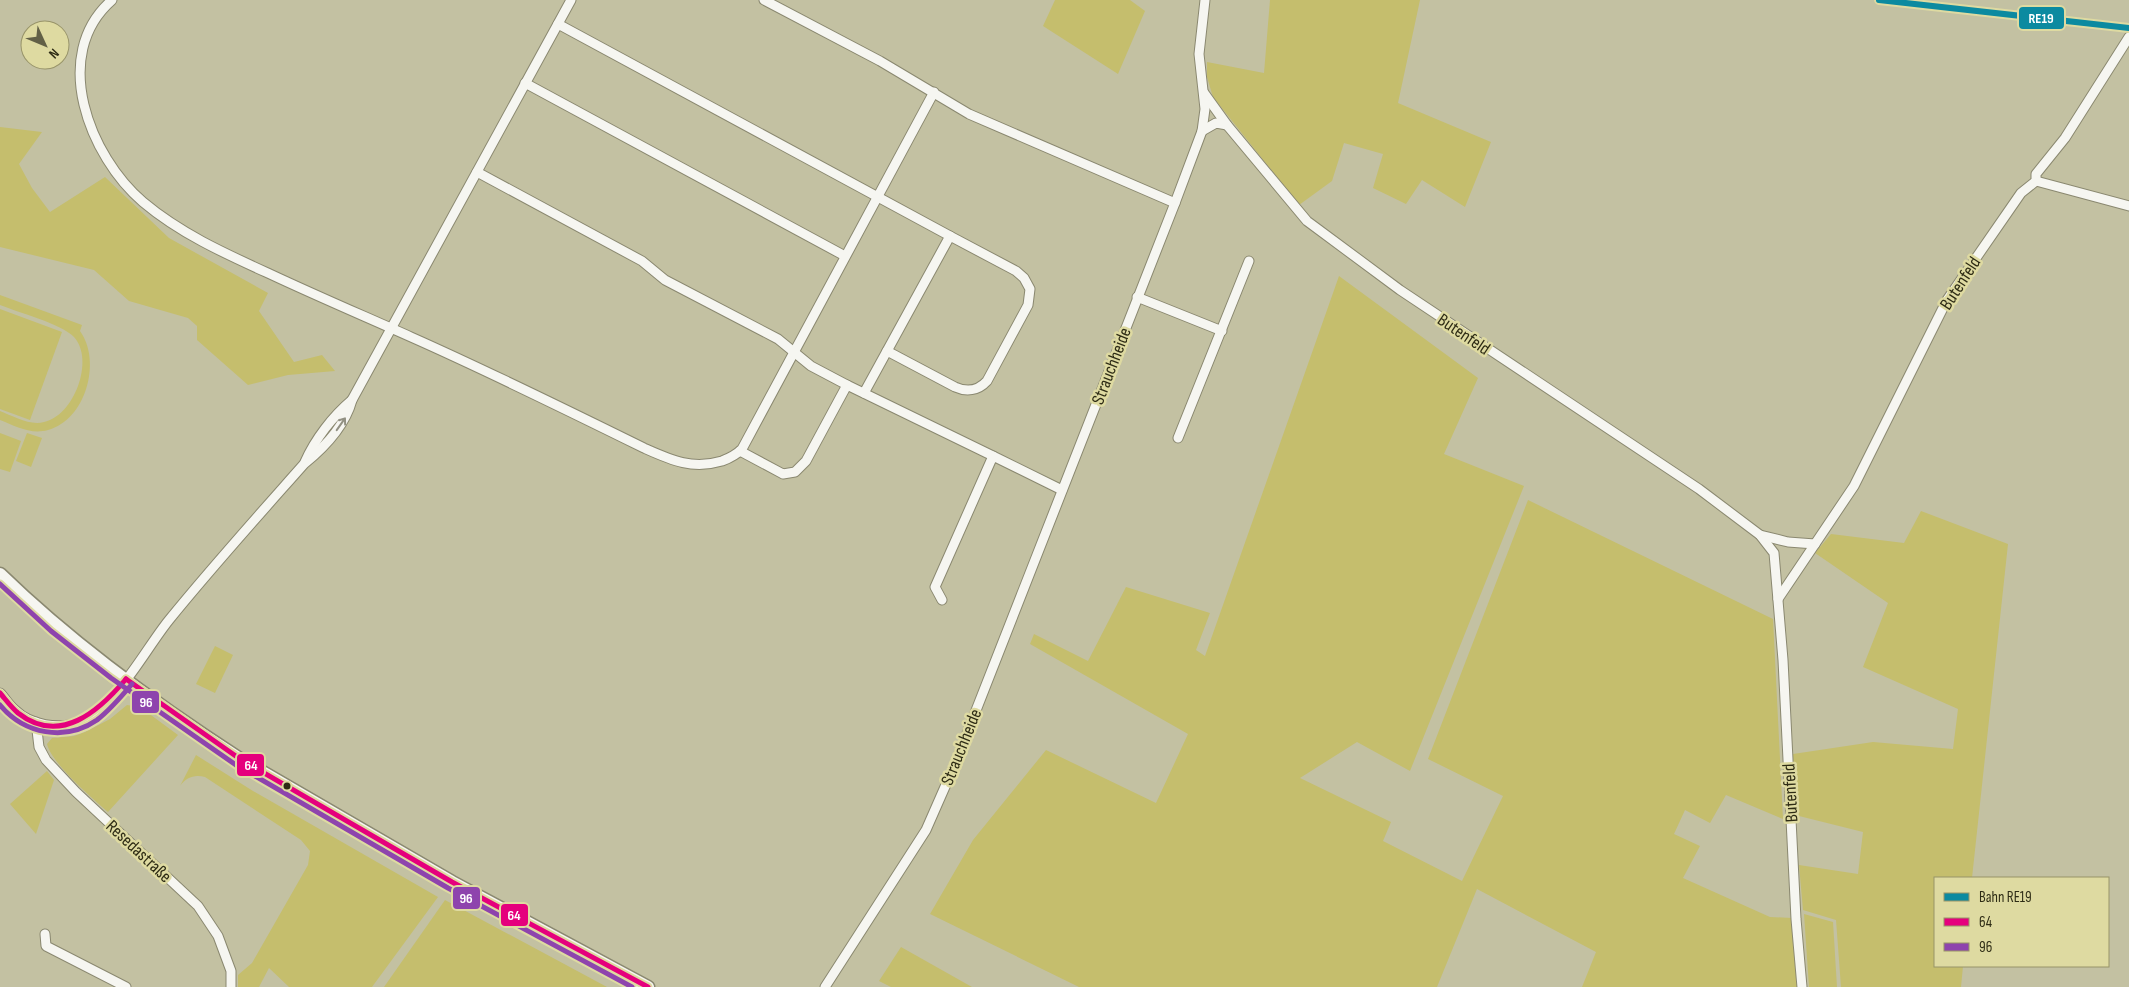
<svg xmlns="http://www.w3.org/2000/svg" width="2129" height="987" font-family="'Sofia Sans Condensed',sans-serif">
	<rect width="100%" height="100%" fill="#c3c1a2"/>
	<!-- green -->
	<g fill="#c5be6d">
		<polygon points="1055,0 1130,0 1145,11 1118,74 1043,26"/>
		<polygon points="1270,0 1420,0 1398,103 1491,142 1465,207 1422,180 1406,204 1373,188 1383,154 1344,143 1332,181 1299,205 1213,97 1207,77 1207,62 1264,73"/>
		<polygon points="0,127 42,132 19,164 32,188 50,212 105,177 169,238 268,293 259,311 294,362 322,355 335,371 288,375 248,385 197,340 197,326 188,318 129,301 94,270 0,247"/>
		<polygon points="1339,276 1478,378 1444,454 1524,486 1410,771 1357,742 1300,778 1391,822 1383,841 1462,881 1503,796 1428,759 1528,500 1773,619 1783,819 1726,795 1710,823 1685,810 1674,834 1700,846 1683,878 1770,917 1792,918 1798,987 1582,987 1596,952 1477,889 1437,987 1079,987 930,914 973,840 1046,750 1156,803 1188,734 1030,644 1034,634 1088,661 1126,587 1210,613 1196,650 1205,656"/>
		<path d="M 0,295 L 82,325 L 80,331 C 102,361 86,420 48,430 C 31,435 15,426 0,420 L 0,411 C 13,416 30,426 44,422 C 74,416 95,360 74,337 C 62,324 17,312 0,305 Z"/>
		<polygon points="0,309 62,332 30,420 0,409"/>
		<polygon points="0,433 21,441 10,472 0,469"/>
		<polygon points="27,433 42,438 31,467 16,461"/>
		<polygon points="1921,511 2008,544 1972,878 1935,878 1935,966 1963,966 1961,987 1841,987 1836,920 1803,910 1799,865 1858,874 1863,832 1795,815 1793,754 1873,742 1953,749 1958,709 1863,667 1888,603 1815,553 1831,534 1904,543"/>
		<polygon points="215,646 233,655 215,693 196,684"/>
		<path d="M 127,705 L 140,707 L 178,735 L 108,812 C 92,798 52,764 47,744 L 52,738 L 74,736 L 85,732 L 110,719 Z"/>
		<path d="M 196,755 L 253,791 L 438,897 L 372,987 L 289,987 L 269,968 L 259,987 L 238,987 L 238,975 L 252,963 L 308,865 L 310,851 L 301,840 L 205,777 C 195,774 186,777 180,786 Z"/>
		<polygon points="47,771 54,780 36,834 10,804"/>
		<polygon points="445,900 607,987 384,987"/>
		<polygon points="1804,914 1833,922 1837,987 1809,987"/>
		<polygon points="901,947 972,987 891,987 879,981"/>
	</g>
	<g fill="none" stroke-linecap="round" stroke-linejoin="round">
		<!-- minor casing -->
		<g stroke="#8a8870" stroke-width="11">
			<g id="minor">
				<path d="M 112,0 C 49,55 90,157 143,202 C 181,234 226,254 270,274 C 317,296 364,316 411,337 C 490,372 567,410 644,448 C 671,460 692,470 722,461 C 730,458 736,455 742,449 L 934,92"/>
				<polyline points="764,0 880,61 969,114 1175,203"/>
				<polyline points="558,24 950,236 864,393"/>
				<polyline points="525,83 845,256"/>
				<polyline points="1204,93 1227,125 1307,221 1400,290 1699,489 1760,535 1774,553 1783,660 1796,919 1802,987"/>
				<polyline points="1202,131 1216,123 1227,125"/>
				<polyline points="477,172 642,261 665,280 778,339 811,366 847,385 806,461 795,472 783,474 740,451"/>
				<polyline points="2036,181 2129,206"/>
				<polyline points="1137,297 1222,331"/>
				<path d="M 887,351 L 955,387 C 966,392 978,391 987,381 L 1028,305 L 1030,289 L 1024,278 L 1016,271 L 950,236"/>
				<polyline points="847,385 993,456"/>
				<polyline points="1178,438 1249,261"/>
				<path d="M 305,462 C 315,439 333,416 352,400"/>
				<polyline points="1760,535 1788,542 1815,544"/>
				<polyline points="1778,599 1854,486 1947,300 2021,193 2036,181 2036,174 2065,138 2129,37"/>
				<polyline points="942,600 935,587 993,456 1062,490"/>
				<path d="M 0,693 C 5,698 9,705 15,710 C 30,725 59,730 79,722 C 117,706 144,651 169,620 C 212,567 258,516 304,464 C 325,447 345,426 352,400 L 571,0"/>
				<polyline points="36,722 39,747 46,760 76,792 198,906 218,936 231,971 231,987"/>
				<polyline points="45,934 46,946 126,987"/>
				<polyline points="825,987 926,830 955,764 1175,203 1202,131 1205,109 1199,54 1205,0"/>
			</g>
		</g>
		<!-- primary casing -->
		<g stroke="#8a8870" stroke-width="15">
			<path id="primary" d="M 0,574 C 72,644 156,705 240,759 L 452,882 L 648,987"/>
		</g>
		<!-- minor -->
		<use href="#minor" stroke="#f6f6f1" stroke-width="9"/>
		<!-- primary -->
		<use href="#primary" stroke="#f6f6f1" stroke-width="12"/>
		<!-- bus-1 casing -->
		<g stroke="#dedaa1" stroke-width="9">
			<g id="bus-1">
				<polyline points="126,679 240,759 452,882 648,987"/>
				<path d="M 0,693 C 6,700 11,707 18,713 C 60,746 99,711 126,679"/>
			</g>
		</g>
		<!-- bus-2 casing -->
		<g stroke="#dedaa1" stroke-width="9">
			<g id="bus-2">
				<polyline points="0,584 51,631 111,678 236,765 448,888 632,987"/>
				<path d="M 0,705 C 24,734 65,742 97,720 C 110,710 121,697 132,684"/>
			</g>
		</g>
		<!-- bus-1 -->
		<use href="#bus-1" stroke="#e5007d" stroke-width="5"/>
		<!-- bus-2 -->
		<use href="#bus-2" stroke="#8e44ad" stroke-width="5"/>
		<!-- rail-1 casing -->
		<g stroke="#dedaa1" stroke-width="10">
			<polyline id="rail-1" points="1879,0 2129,28"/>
		</g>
		<!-- rail-1 -->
		<use href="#rail-1" stroke="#0c8aa0" stroke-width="6"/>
	</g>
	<!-- one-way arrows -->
	<defs><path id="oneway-shaft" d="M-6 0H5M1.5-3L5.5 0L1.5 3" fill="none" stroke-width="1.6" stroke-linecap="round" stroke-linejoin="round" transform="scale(1.25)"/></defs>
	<use stroke="#929183" href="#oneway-shaft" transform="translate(341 424) rotate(-55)"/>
	<!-- markers -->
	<circle fill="#2e2c15" stroke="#dedaa1" stroke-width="2" cx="287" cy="786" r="4.5"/>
	<g text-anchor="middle" stroke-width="5" stroke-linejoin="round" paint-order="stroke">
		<!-- street labels -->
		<g font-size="18" fill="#2e2c15" stroke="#dedaa1">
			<text transform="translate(1960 283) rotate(-57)" y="6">Butenfeld</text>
			<text transform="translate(1464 334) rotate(34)" y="6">Butenfeld</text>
			<text transform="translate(1111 366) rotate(-69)" y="6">Strauchheide</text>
			<text transform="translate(961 747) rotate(-68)" y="6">Strauchheide</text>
			<text transform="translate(1790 793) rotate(-93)" y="6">Butenfeld</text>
			<text transform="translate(139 851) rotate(43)" y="6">Resedastraße</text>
		</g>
	</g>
	<g stroke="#dedaa1" stroke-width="2">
		<rect x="2018" y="6" width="47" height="24" rx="5" fill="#0c8aa0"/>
		<rect x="131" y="690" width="29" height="24" rx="5" fill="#8e44ad"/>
		<rect x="236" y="753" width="29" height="24" rx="5" fill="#e5007d"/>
		<rect x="452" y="886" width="29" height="24" rx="5" fill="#8e44ad"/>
		<rect x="500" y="903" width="29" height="24" rx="5" fill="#e5007d"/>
	</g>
	<g font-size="14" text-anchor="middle" font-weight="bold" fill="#fff">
		<text x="2041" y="23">RE19</text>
		<text x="146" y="707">96</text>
		<text x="251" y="770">64</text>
		<text x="466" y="903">96</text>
		<text x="514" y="920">64</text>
	</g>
	<!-- legend -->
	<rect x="1934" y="877" width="175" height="90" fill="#dedaa1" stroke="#989469"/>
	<rect x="1944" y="893" width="25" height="8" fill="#0c8aa0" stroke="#989469"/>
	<text x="1979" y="902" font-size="15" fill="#2e2c15">Bahn RE19</text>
	<rect x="1944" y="918" width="25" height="8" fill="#e5007d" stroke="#989469"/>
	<text x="1979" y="927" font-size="15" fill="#2e2c15">64</text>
	<rect x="1944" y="943" width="25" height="8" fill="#8e44ad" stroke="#989469"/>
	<text x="1979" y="952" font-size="15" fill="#2e2c15">96</text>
	<!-- north arrow -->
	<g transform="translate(45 45) rotate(134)"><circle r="24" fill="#dedaa1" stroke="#989469"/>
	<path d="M0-4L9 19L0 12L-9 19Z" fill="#626046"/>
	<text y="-8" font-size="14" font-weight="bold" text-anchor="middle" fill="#2e2c15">N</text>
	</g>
</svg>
